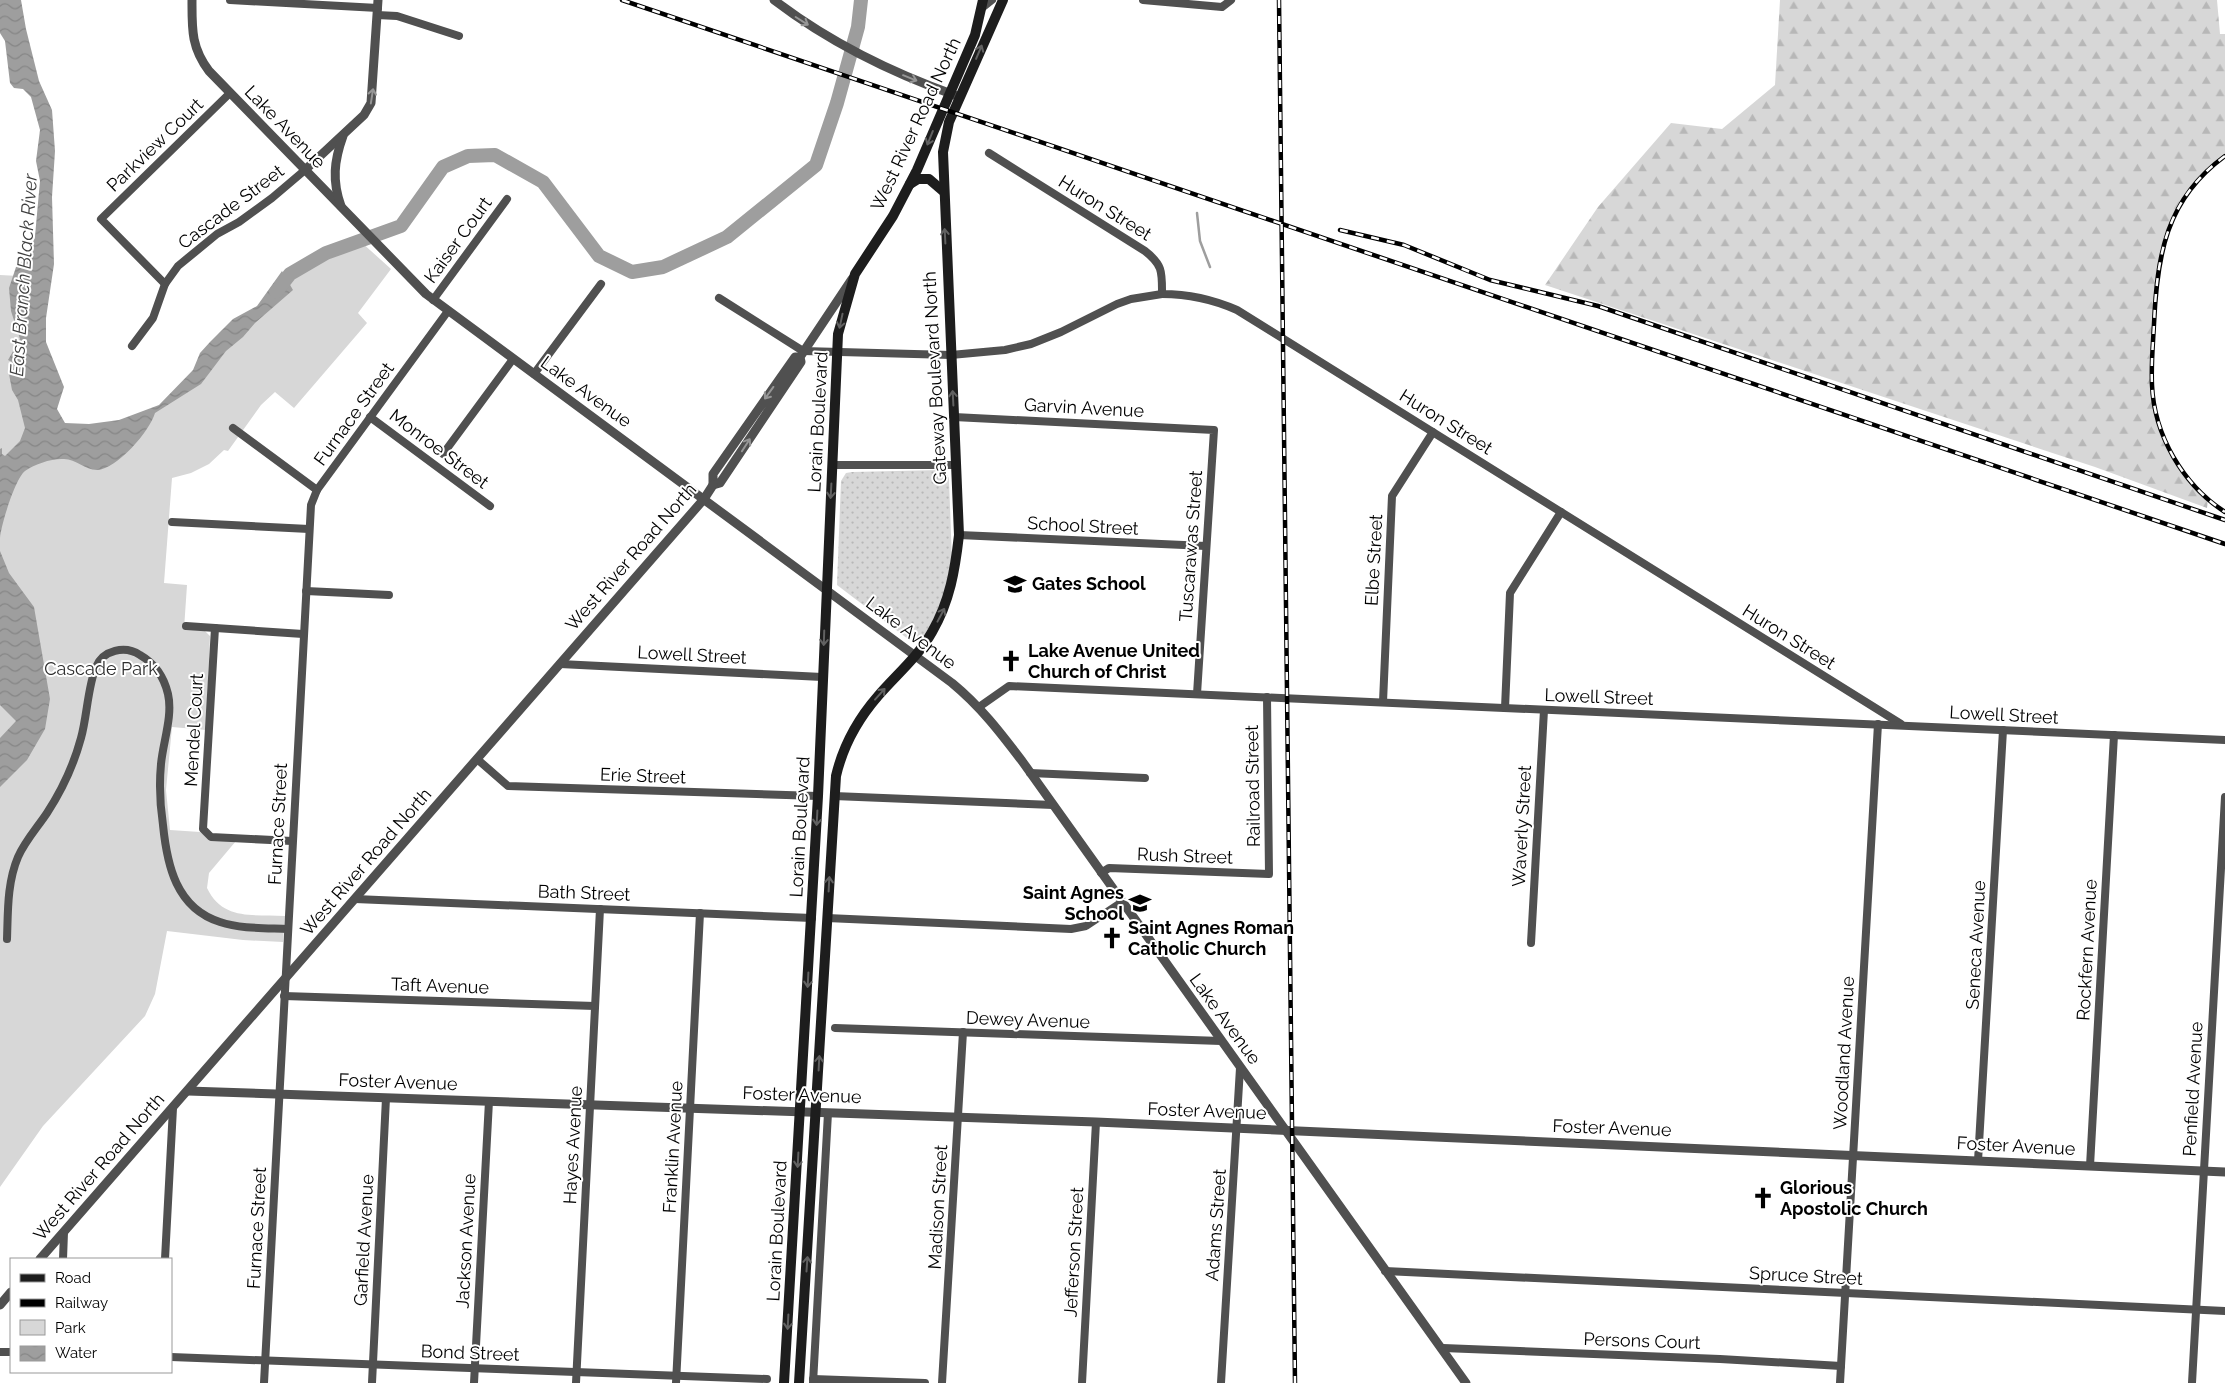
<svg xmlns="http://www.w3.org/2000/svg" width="2225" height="1383" font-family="Raleway,sans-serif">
	<defs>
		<pattern id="grass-dots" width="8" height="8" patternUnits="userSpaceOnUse" patternTransform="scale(1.25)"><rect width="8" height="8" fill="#d7d7d7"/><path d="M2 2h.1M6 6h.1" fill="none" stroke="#b7b7b7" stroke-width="1.8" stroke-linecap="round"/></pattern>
		<pattern id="forest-firs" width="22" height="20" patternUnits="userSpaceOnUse" patternTransform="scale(1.25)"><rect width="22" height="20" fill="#d7d7d7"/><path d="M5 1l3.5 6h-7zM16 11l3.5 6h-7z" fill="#b7b7b7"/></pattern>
		<pattern id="water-waves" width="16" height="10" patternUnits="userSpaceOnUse" patternTransform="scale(1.25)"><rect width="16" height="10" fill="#9e9e9e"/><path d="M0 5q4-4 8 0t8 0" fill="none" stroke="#868686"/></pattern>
	</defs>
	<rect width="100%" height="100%" fill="#fff"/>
	<!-- grass -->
	<polygon fill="url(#grass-dots)" points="941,470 947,474 949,479 952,562 941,605 923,638 917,641 908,639 837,585 841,481 846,473 852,472"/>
	<!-- forest -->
	<path fill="url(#forest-firs)" d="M 1780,0 L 2217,0 L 2220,34 L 2225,34 L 2225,156 C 2198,175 2175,205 2164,237 C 2156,263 2155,293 2154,320 C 2152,357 2148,394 2161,430 C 2170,457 2188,480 2208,499 L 2207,508 L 2095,467 L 1545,285 L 1598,207 L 1671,123 L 1722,129 L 1775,85 Z"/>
	<!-- green -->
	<path fill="#d7d7d7" d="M 360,241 L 391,269 L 358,313 L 367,323 L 294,408 L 275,392 L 261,405 L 228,451 L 224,450 L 209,464 L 191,473 L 172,478 L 164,583 L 187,585 L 184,629 L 205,631 L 210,636 L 206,730 L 172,727 L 166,790 L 170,830 L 200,832 L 210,839 L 236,841 L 209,873 L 207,888 C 223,921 253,914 285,916 L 283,942 L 243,940 L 167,931 L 155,994 L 145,1016 L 43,1126 L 0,1187 L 0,275 L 37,277 L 44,439 L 125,433 L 196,378 L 272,297 L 290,274 L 326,253 Z"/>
	<!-- water -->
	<g fill="url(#water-waves)">
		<path d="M 0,0 L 21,0 L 26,29 L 39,81 L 52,110 L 55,151 L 52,197 L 54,264 L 46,318 L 46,342 L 64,387 L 57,409 L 65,423 L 89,424 L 119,420 L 159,405 L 193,370 L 200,353 L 210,342 L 233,319 L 257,306 L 282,271 L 293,290 L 255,323 L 243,337 L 226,351 L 201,384 L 155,413 C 150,431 117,469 97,470 C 85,470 76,459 64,459 C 53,458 34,464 25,471 C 15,479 1,525 0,538 L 0,449 L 2,448 L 2,454 L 5,456 L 20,441 L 25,428 L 18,400 L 12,390 L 9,374 L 12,362 L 8,360 L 20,339 L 11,311 L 9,288 L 16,267 L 29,255 L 35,236 L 40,181 L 36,161 L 40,130 L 31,97 L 23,89 L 14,88 L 10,83 L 5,41 L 0,33 Z"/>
		<polygon points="0,551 9,573 34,607 50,699 45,729 27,760 0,787 0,738 16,721 0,705"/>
	</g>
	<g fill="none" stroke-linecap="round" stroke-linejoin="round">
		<!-- stream -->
		<polyline stroke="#9e9e9e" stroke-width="2.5" points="1197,213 1200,241 1210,267"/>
		<!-- river -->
		<polyline stroke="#9e9e9e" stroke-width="14" points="276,292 290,274 326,253 401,226 443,167 468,156 495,155 543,182 599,256 632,272 663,267 727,237 816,165 837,103 858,27 861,0"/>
		<!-- minor -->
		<g stroke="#505050" stroke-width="8">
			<polyline points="230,0 378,8"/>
			<polyline points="1143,0 1222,7 1231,0"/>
			<polyline points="982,8 992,0"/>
			<polyline points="377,15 397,16 459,36"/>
			<path d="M 989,153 L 1145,251 C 1163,265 1162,272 1162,294 C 1189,294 1212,299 1237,310 L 1901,724"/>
			<polyline points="165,284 101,219 230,93"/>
			<polyline points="719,298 803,351 951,355 1005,350 1031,344 1061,332 1117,304 1131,299 1162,294"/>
			<polyline points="433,300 507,199"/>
			<polyline points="132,346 153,318 165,284 178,266 217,234 239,222 272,198 305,170"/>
			<polyline points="534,374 601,284"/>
			<polyline points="370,417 490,506"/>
			<polyline points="954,417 1214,430 1197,694"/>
			<polyline points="233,428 317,490"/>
			<polyline points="443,454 513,359"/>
			<polyline points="832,465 955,465"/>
			<polyline points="172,522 309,529"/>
			<polyline points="959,535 1206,546"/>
			<polyline points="306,591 389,595"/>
			<polyline points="186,626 303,634"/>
			<polyline points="215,628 203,829 211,837 292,841"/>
			<polyline points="560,664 822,677"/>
			<polyline points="1383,702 1392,496 1433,432"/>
			<polyline points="979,707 1009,686 2225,740"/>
			<polyline points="1505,708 1510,593 1561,512"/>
			<polyline points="477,759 508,786 818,796"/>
			<polyline points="1030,773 1145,778"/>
			<polyline points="834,796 1053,805"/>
			<polyline points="1101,873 1109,868 1269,874 1267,697"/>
			<polyline points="355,899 812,918"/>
			<polyline points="827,918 1071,929 1086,926 1122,902"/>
			<path d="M 7,939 C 8,912 7,883 18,857 C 25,841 37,828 47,813 C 62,790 74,764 81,738 C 87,717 88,685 96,667 C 103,650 125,645 140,655 C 154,663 164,677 168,694 C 173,716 163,742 161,764 C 159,785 160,805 163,825 C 167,865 176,908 220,922 C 241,929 266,928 288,929"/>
			<polyline points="1531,943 1544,710"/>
			<polyline points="284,996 595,1006"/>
			<polyline points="835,1028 1221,1041"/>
			<polyline points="1978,1161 2003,730"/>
			<polyline points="2090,1166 2114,735"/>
			<polyline points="63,1259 64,1232"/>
			<polyline points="165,1259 173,1108"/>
			<polyline points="1385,1271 2225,1311"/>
			<polyline points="1443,1348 1720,1359 1841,1366"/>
			<polyline points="0,1352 11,1352"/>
			<polyline points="171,1357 767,1379"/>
			<polyline points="813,1379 925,1383"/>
			<polyline points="264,1383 311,505 317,490 448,311"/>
			<polyline points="372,1383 386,1098"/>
			<polyline points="474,1383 489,1101"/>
			<polyline points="576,1383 600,909"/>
			<polyline points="676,1383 700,913"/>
			<polyline points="813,1383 828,1113"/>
			<polyline points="942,1383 963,1032"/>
			<polyline points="1082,1383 1096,1122"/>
			<polyline points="1221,1383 1240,1068"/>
			<polyline points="1840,1383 1878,724"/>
			<polyline points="2192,1383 2225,797"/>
		</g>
		<!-- tertiary -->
		<g stroke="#505050" stroke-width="9">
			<path d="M 192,0 C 192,29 191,47 209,71 L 426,294 L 952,683 C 980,706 1000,732 1022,761 L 1466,1383"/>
			<path d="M 774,0 C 829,42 892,73 957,96"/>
			<polyline points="305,170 364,115 371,103 378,0"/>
			<path d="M 341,206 C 332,181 334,161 343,136"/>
			<polyline points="800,357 801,362 720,483 713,485 713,474 795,357 800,357 852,279"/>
			<polyline points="188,1091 1096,1122 2225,1172"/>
			<polyline points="40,1259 704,499 713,485"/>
			<polyline points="0,1305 11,1292"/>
		</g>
		<!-- secondary -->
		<g stroke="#1d1d1d" stroke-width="10">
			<polyline points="910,184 918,179 929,179 943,191"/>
			<polyline points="784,1383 818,796 838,334 855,274 893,216 917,170 975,35 983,0"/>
			<path d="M 799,1383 L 836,776 C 843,746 858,719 878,696 C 896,675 918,657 932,632 C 950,601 955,570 959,535 L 943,152 L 949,122 L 1003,0"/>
		</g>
		<!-- rail casing -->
		<g stroke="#000" stroke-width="4.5">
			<g id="rail">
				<polyline points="622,0 2225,544"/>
				<polyline points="1279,0 1295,1383"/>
				<path d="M 2225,156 C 2166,199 2157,255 2154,324 C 2153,344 2151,364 2152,385 C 2154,435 2183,485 2225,512"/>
				<polyline points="1340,230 1404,245 1490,280 1598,306 2225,520"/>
			</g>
		</g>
		<!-- rail -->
		<use href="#rail" stroke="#fff" stroke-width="2.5" stroke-dasharray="8" stroke-linecap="butt"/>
	</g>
	<!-- one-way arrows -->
	<defs><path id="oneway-shaft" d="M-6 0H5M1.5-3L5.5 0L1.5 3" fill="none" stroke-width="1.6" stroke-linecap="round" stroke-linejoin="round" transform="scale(1.25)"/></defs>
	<g stroke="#969696">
		<use href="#oneway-shaft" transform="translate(802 21) rotate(32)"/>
		<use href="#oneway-shaft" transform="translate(910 78) rotate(22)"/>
		<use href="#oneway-shaft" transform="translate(372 96) rotate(-81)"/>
		<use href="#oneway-shaft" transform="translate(769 393) rotate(126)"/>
		<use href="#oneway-shaft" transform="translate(746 445) rotate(-57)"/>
	</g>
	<g stroke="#616161">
		<use href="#oneway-shaft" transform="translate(979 52) rotate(-67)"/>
		<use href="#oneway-shaft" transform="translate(930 138) rotate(112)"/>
		<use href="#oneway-shaft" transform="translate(945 236) rotate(-93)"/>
		<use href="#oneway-shaft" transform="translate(841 321) rotate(102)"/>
		<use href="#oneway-shaft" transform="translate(953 398) rotate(-93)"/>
		<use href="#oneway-shaft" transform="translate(831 491) rotate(93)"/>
		<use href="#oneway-shaft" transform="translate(941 615) rotate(-62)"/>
		<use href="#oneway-shaft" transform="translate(824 638) rotate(92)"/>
		<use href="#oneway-shaft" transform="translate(880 694) rotate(-48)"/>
		<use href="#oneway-shaft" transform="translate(817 818) rotate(93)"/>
		<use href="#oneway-shaft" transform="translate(829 884) rotate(-87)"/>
		<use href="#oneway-shaft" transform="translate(808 980) rotate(93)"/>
		<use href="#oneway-shaft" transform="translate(819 1063) rotate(-87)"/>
		<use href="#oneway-shaft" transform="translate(798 1160) rotate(93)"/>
		<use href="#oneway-shaft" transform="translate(807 1264) rotate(-86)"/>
		<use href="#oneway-shaft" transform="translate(788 1322) rotate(93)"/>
	</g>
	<!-- icons -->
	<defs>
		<g id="school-bare" transform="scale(1.725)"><path d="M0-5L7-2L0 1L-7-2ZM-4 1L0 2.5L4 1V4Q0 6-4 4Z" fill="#000" stroke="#fff" stroke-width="2.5" paint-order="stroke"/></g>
		<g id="church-bare" transform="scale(1.725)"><path d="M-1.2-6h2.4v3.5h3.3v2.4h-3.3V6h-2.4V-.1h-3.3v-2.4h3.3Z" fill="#000" stroke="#fff" stroke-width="2.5" paint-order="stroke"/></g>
	</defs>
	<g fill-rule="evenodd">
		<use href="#school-bare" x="1015" y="584"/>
		<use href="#church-bare" x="1011" y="661"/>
		<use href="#school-bare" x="1140" y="903"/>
		<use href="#church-bare" x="1112" y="938"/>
		<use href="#church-bare" x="1763" y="1198"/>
	</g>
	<g text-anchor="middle" stroke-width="4" stroke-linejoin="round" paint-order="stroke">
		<!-- street labels -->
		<g font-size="18" fill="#000" stroke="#fff">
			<text transform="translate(916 124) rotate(-65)" y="6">West River Road North</text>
			<text transform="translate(285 127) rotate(46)" y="6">Lake Avenue</text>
			<text transform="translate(155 145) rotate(-44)" y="6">Parkview Court</text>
			<text transform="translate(231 207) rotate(-37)" y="6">Cascade Street</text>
			<text transform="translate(1105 208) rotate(32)" y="6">Huron Street</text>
			<text transform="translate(458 240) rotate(-54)" y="6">Kaiser Court</text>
			<text transform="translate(935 378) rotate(-93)" y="6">Gateway Boulevard North</text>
			<text transform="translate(586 392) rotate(36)" y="6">Lake Avenue</text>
			<text transform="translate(1084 408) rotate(3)" y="6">Garvin Avenue</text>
			<text transform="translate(354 414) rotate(-54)" y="6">Furnace Street</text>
			<text transform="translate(818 422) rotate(-87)" y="6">Lorain Boulevard</text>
			<text transform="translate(1446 422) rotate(32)" y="6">Huron Street</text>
			<text transform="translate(439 449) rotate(37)" y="6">Monroe Street</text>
			<text transform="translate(1083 526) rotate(3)" y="6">School Street</text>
			<text transform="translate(1191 546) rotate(-86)" y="6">Tuscarawas Street</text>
			<text transform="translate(631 557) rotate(-49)" y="6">West River Road North</text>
			<text transform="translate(1374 560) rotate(-87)" y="6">Elbe Street</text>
			<text transform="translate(911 633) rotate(37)" y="6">Lake Avenue</text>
			<text transform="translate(1789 637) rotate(32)" y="6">Huron Street</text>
			<text transform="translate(692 655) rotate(3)" y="6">Lowell Street</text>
			<text transform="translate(1599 697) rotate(2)" y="6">Lowell Street</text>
			<text transform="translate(2004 715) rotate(3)" y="6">Lowell Street</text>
			<text transform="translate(194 730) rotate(-87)" y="6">Mendel Court</text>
			<text transform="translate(643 776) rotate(2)" y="6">Erie Street</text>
			<text transform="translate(1253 786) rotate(-91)" y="6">Railroad Street</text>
			<text transform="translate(278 824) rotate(-87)" y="6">Furnace Street</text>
			<text transform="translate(1522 826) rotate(-87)" y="6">Waverly Street</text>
			<text transform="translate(800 827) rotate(-87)" y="6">Lorain Boulevard</text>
			<text transform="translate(1185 856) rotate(2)" y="6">Rush Street</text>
			<text transform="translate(366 862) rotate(-49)" y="6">West River Road North</text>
			<text transform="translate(584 893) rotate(2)" y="6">Bath Street</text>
			<text transform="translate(1976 945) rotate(-87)" y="6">Seneca Avenue</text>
			<text transform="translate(2087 950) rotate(-87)" y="6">Rockfern Avenue</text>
			<text transform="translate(440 986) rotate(2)" y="6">Taft Avenue</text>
			<text transform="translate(1225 1019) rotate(54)" y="6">Lake Avenue</text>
			<text transform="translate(1028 1020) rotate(2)" y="6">Dewey Avenue</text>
			<text transform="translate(1844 1053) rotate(-87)" y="6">Woodland Avenue</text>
			<text transform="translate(398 1082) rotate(2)" y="6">Foster Avenue</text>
			<text transform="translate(2193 1089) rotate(-87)" y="6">Penfield Avenue</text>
			<text transform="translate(802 1095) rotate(2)" y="6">Foster Avenue</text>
			<text transform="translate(1207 1111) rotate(2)" y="6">Foster Avenue</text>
			<text transform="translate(1612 1128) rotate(2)" y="6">Foster Avenue</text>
			<text transform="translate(573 1145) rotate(-87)" y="6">Hayes Avenue</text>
			<text transform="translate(2016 1146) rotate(3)" y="6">Foster Avenue</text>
			<text transform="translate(673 1147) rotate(-87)" y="6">Franklin Avenue</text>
			<text transform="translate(99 1167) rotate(-49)" y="6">West River Road North</text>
			<text transform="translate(938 1207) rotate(-87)" y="6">Madison Street</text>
			<text transform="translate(1216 1225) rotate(-86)" y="6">Adams Street</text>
			<text transform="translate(257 1228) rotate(-87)" y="6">Furnace Street</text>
			<text transform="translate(777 1231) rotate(-87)" y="6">Lorain Boulevard</text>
			<text transform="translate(364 1240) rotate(-87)" y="6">Garfield Avenue</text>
			<text transform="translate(466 1241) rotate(-87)" y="6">Jackson Avenue</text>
			<text transform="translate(1074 1252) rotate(-87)" y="6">Jefferson Street</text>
			<text transform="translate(1806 1276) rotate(3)" y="6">Spruce Street</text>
			<text transform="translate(1642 1341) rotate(2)" y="6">Persons Court</text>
			<text transform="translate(470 1353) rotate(2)" y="6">Bond Street</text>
		</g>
		<!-- poi labels -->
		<g font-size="18" font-weight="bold" fill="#000" stroke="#fff" text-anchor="start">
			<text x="1032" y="590">Gates School</text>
			<text x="1028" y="657">Lake Avenue United<tspan x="1028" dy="21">Church of Christ</tspan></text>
			<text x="1124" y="899" text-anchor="end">Saint Agnes<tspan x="1124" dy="21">School</tspan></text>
			<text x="1128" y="934">Saint Agnes Roman<tspan x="1128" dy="21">Catholic Church</tspan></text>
			<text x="1780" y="1194">Glorious<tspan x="1780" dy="21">Apostolic Church</tspan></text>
		</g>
		<!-- park labels -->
		<g font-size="18" fill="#2e2e2e" stroke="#fff">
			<text x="101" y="675">Cascade Park</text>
		</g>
		<!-- water labels -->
		<g font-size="19" font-style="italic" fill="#3f3f3f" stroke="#fff">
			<text transform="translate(23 275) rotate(-86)" y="7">East Branch Black River</text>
		</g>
	</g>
	<!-- legend -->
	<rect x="10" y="1258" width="162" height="115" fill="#ffffff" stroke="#999999"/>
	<rect x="20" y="1274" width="25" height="8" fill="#1d1d1d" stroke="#999999"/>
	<text x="55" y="1283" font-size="15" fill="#000000">Road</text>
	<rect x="20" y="1299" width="25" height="8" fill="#000000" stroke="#999999"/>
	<text x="55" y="1308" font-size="15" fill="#000000">Railway</text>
	<rect x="20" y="1320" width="25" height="15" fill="#d7d7d7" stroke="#999999"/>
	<text x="55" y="1333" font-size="15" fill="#000000">Park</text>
	<rect x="20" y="1346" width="25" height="15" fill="url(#water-waves)" stroke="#999999"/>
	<text x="55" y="1358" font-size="15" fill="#000000">Water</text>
</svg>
